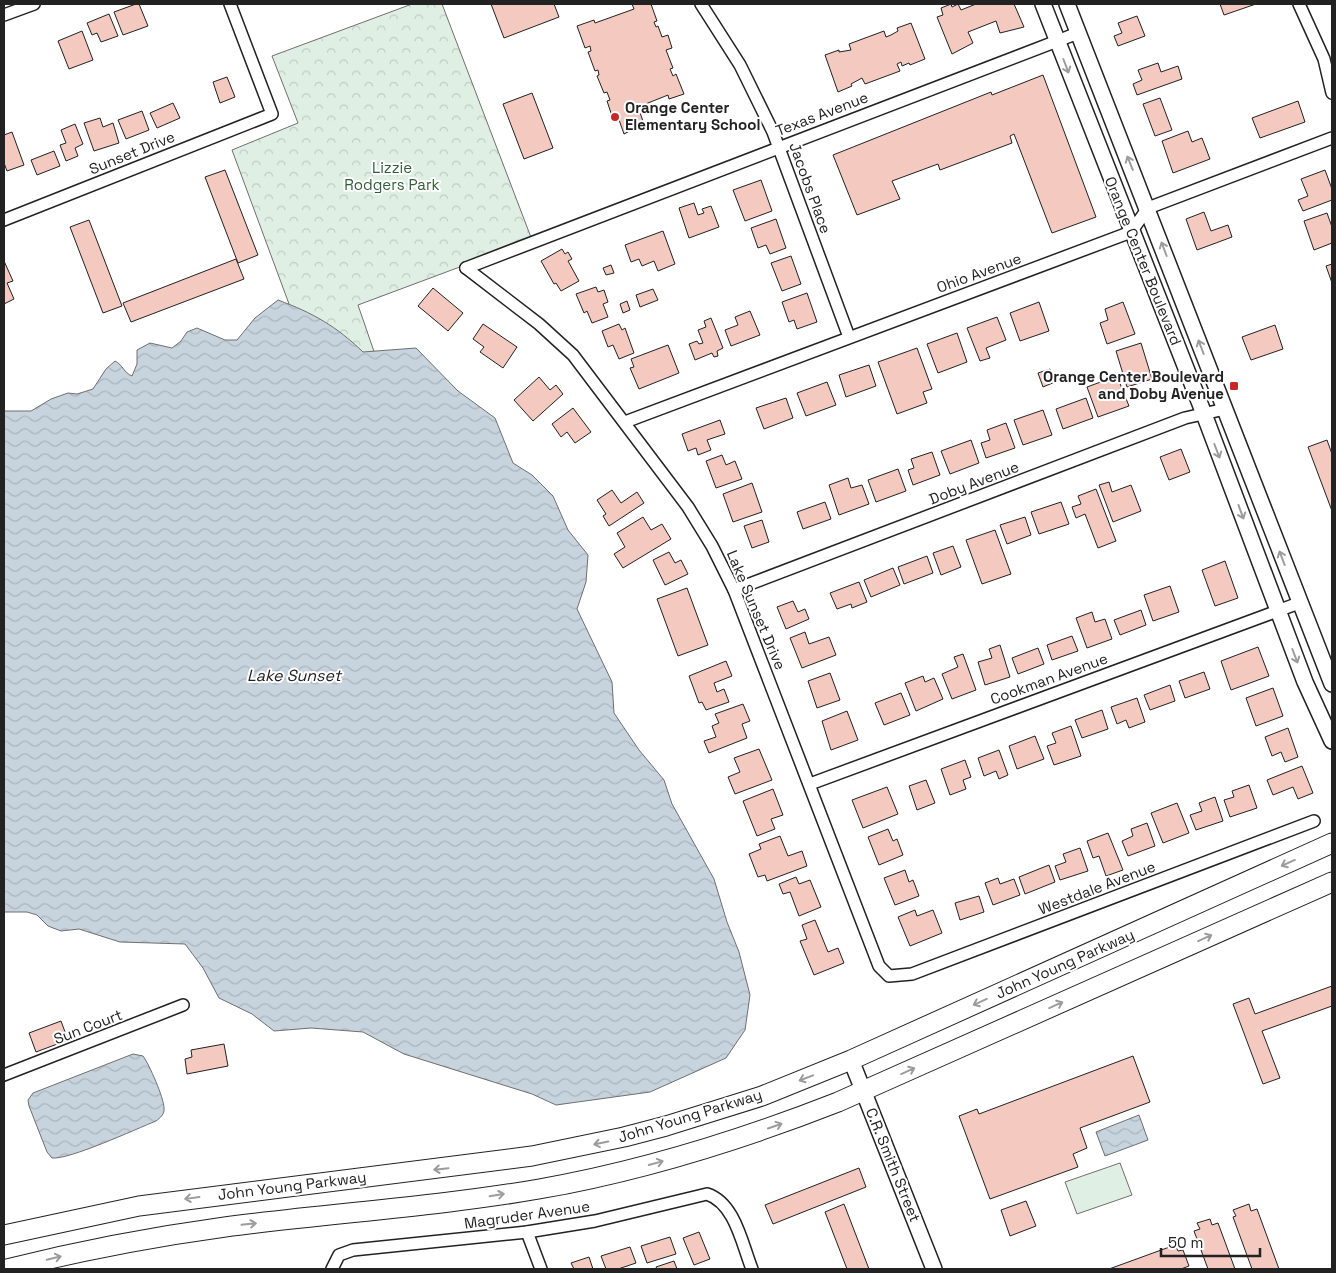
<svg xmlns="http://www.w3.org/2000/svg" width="1336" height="1273" font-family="'Space Grotesk',sans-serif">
	<defs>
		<pattern id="park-crowns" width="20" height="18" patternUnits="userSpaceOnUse" patternTransform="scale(1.25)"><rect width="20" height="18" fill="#e0efe3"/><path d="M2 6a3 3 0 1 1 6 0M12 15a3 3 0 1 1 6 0" fill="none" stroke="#c0cdc2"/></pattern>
		<pattern id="water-waves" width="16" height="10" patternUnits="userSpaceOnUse" patternTransform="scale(1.25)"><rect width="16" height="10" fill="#c7d3dd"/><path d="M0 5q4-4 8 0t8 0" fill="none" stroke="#abb5bd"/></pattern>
	</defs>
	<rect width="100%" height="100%" fill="#fff"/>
	<!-- park -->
	<polygon fill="url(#park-crowns)" stroke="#6f6f6f" points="412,4 442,4 532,240 358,305 390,398 312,366 232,150 298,123 272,56"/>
	<!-- garden -->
	<polygon fill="#e0efe3" stroke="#6f6f6f" points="1120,1163 1132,1195 1077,1214 1065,1182"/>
	<!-- water -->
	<g fill="url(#water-waves)" stroke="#6f6f6f">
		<path d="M 278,300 C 313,313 336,326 363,352 L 416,348 L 458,391 L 495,418 L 513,463 L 532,475 L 553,496 L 568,530 L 588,555 L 586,582 L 577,609 L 612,682 L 614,713 L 639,750 L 664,780 L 672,804 L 714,879 L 727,922 L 739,952 L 750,995 L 745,1030 L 726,1058 L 650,1092 L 556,1105 L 532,1094 L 404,1054 L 363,1032 L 311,1028 L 274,1031 L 252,1014 L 219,998 L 203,968 L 185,944 L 120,942 L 79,929 L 61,931 L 48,926 L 37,915 L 27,912 L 4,912 L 4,411 L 31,411 L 51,399 L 68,393 L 77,394 L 93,389 L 106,369 L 115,361 C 123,365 124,373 132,376 L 137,364 L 137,350 L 150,343 L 172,348 L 181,341 L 187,332 L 197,328 L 225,340 L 237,340 L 255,318 Z"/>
		<path d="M 133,1054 L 143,1056 C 149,1064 164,1098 164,1108 C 165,1114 160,1118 156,1121 C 136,1129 69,1160 52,1158 L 47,1152 L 29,1106 L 28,1100 L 33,1093 Z"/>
		<polygon points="1139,1115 1148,1140 1105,1156 1096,1132"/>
	</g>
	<!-- building -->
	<g fill="#f3c9c0" stroke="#222">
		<polygon points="136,4 139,4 148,26 123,35 114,12"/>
		<polygon points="491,4 554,4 559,17 504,38"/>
		<polygon points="632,4 651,4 657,21 654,22 656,27 658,26 662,37 668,35 672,48 666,50 673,68 670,69 673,76 676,74 684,94 669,99 668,95 638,107 645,127 640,129 639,126 624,134 618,117 613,119 607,101 610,100 607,92 604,93 597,76 599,75 598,70 595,71 588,52 591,51 590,46 585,48 577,26 594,20 595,23 634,9"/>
		<polygon points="951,4 952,7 958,4 961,10 976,4 1014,4 1024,27 1000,33 996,21 968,32 973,43 952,54 937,17 943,15 941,8"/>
		<polygon points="1220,4 1256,4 1224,15"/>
		<polygon points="109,14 118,36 101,42 97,33 92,35 87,23"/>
		<polygon points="1137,16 1145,36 1118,46 1114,36 1122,33 1118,23"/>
		<polygon points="911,23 925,59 910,65 909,63 902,66 901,62 897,64 900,71 865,84 862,78 851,84 852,86 838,92 825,55 839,50 839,52 851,50 849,44 884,31 886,37 891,35 898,31 897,28"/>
		<polygon points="82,31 93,60 69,69 58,41"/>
		<polygon points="1158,63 1161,72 1178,66 1182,79 1137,95 1133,84 1142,80 1138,70"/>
		<polygon points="1043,75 1096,217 1052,233 1014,134 1010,136 1012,143 940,170 938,164 892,181 900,199 857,215 833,155 991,92 992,95"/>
		<polygon points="227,77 235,97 220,103 213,82"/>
		<polygon points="532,93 553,148 524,159 503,104"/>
		<polygon points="1160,98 1172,130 1155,136 1143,104"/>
		<polygon points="1298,101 1305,122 1260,138 1252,118"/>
		<polygon points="173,103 180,118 157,128 150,113"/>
		<polygon points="142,111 149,130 126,139 118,120"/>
		<polygon points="100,118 103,127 113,123 119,143 94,151 84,123"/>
		<polygon points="75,124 83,144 75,148 78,156 66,161 60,145 66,143 61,130"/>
		<polygon points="1188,131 1192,142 1202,138 1210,159 1173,173 1162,141"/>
		<polygon points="12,132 24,165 7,171 4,163 4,135"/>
		<polygon points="54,151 60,166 37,175 31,160"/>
		<polygon points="225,170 258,255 238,263 205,177"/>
		<polygon points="1325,170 1332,189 1332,200 1303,211 1298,200 1308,196 1301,179"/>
		<polygon points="761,180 772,211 745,221 733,190"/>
		<polygon points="694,203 698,215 704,213 702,209 711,206 719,227 689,238 679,208"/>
		<polygon points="1204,212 1211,231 1228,225 1232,237 1197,250 1186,219"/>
		<polygon points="1327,213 1332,227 1332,243 1314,250 1304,221"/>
		<polygon points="776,219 786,248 770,254 766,245 758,248 751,228"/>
		<polygon points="89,220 122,306 103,313 70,227"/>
		<polygon points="663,231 675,264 658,271 654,261 642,266 639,259 631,262 625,245"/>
		<polygon points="562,249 565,254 568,252 572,259 568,261 579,281 561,291 556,283 554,284 541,261"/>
		<polygon points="791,256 801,284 782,291 771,263"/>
		<polygon points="236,259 244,279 131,322 123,303"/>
		<polygon points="4,261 13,281 7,283 14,299 4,304"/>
		<polygon points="1332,264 1332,283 1326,266"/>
		<polygon points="611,265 614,273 606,275 603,268"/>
		<polygon points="596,287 598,292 604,290 608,302 603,304 608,317 592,323 587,311 584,313 576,294"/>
		<polygon points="433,288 463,313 448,331 418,306"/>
		<polygon points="653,289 658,300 640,307 636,295"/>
		<polygon points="807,293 817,322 797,329 794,320 789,322 782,302"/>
		<polygon points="627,301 630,310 623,313 620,304"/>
		<polygon points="1039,302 1049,331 1020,341 1010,313"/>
		<polygon points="1123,302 1135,334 1107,344 1100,323 1108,320 1105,309"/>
		<polygon points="750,311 760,335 731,346 725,330 738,325 735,317"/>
		<polygon points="997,317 1006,340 986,348 990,358 980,361 967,328"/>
		<polygon points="711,318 723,348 717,351 718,356 714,357 712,353 695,360 689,344 697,341 699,344 703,343 698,330 706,327 704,321"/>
		<polygon points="483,324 517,347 503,368 480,352 484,347 473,339"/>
		<polygon points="619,324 622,330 625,328 634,353 619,359 613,345 608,347 602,331"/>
		<polygon points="1275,325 1283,349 1251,360 1242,337"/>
		<polygon points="957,333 967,362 938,373 927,344"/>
		<polygon points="1141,343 1152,379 1127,387 1116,351"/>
		<polygon points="668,345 679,373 639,389 630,368 634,367 631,359"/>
		<polygon points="917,348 932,389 923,392 927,403 897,414 878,362"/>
		<polygon points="869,365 876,386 846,397 839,375"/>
		<polygon points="1050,369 1055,382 1043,387 1038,373"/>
		<polygon points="1117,376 1129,406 1098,417 1087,387"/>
		<polygon points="539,377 550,390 556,385 563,394 533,421 514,400"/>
		<polygon points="827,382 836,405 806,416 797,393"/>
		<polygon points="786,398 793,418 764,429 756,408"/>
		<polygon points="1086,398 1093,418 1063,429 1056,409"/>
		<polygon points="573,408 591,432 575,443 567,432 561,437 552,424"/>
		<polygon points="1043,410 1052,435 1023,445 1014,420"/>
		<polygon points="720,420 725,434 707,440 711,450 698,455 696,448 688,451 682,434"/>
		<polygon points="1006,423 1015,448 986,458 981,443 990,440 987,430"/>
		<polygon points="971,440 979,463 950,474 941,451"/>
		<polygon points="1327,440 1332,454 1332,511 1308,447"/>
		<polygon points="1181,449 1190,472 1169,480 1160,457"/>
		<polygon points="932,452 940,475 913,485 908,470 914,468 911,459"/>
		<polygon points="722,455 726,465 735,461 742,479 716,488 706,461"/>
		<polygon points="898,469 906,491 876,502 868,480"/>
		<polygon points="848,478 851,488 862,485 869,504 839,515 829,485"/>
		<polygon points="1109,482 1112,492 1131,485 1141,511 1113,522 1099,485"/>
		<polygon points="752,483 762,512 733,522 723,494"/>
		<polygon points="1096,489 1116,541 1098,548 1085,514 1076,518 1072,507 1081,504 1078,496"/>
		<polygon points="612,490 621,503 637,492 644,503 609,526 603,516 606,514 597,500"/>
		<polygon points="825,502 831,519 803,529 797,512"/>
		<polygon points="1061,502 1069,524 1039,534 1031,512"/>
		<polygon points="643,517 651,530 662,524 671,539 623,568 614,554 625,547 617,533"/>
		<polygon points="1025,517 1031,535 1007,544 1000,525"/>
		<polygon points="762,520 769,542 752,548 744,526"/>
		<polygon points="995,530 1011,574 982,584 966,540"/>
		<polygon points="953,546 961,567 941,575 933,553"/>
		<polygon points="669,552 675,563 681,560 688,574 665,585 653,560"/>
		<polygon points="927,556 933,573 904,584 898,567"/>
		<polygon points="1225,561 1238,598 1215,606 1202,570"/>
		<polygon points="893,568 900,585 871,597 864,580"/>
		<polygon points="859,582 867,602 852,608 851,604 837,609 830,593"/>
		<polygon points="1170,586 1179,612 1153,621 1144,595"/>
		<polygon points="687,588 708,645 678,656 657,599"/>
		<polygon points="793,601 798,612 805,609 809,619 786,629 777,607"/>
		<polygon points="1141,610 1146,625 1120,635 1114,620"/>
		<polygon points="1092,612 1095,622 1105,619 1112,639 1087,648 1076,618"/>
		<polygon points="805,632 809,644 829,637 836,655 802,668 790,638"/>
		<polygon points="1072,636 1078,651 1052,660 1047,645"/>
		<polygon points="1000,645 1010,677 985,685 978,662 992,658 989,649"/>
		<polygon points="1258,647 1269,676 1231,690 1221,661"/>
		<polygon points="1038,648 1044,664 1018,674 1012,658"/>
		<polygon points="963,654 976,690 952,699 942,674 958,667 954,657"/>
		<polygon points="726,661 732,676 714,683 717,692 724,689 729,702 706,710 702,702 699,703 689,676"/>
		<polygon points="1204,672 1210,689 1185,698 1179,681"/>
		<polygon points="830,673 840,700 817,708 808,681"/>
		<polygon points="923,676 925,682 934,678 943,699 916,711 905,683"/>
		<polygon points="1170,685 1175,701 1150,710 1144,695"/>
		<polygon points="1273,688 1283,716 1256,726 1246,698"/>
		<polygon points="901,693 910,715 884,725 875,703"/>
		<polygon points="1137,698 1145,722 1129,728 1126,720 1117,724 1111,707"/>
		<polygon points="743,704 750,721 742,724 747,738 709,753 704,741 716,737 712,726 719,723 715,714"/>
		<polygon points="1102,710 1108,729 1082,738 1075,720"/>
		<polygon points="847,711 858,740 831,750 822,721"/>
		<polygon points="1071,726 1081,756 1054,765 1047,746 1056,743 1052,733"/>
		<polygon points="1288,728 1298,757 1285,762 1281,752 1272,756 1265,737"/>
		<polygon points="1035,736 1044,759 1017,769 1009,746"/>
		<polygon points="759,749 772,780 735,794 728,777 740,772 734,758"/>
		<polygon points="999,750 1008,775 999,779 996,771 984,776 978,758"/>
		<polygon points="965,760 971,777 963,780 966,789 950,795 941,769"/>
		<polygon points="1302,766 1313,793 1298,799 1293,787 1273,795 1267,780"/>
		<polygon points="926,780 935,803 917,810 909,786"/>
		<polygon points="1249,785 1257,808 1230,817 1224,800 1234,797 1232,791"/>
		<polygon points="887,787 898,814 863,828 852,800"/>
		<polygon points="773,789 783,815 771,819 775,829 757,836 743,801"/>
		<polygon points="1215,797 1223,821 1196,830 1190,815 1202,811 1199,803"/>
		<polygon points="1177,803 1189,833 1163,843 1151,813"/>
		<polygon points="1147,823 1155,846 1128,856 1122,841 1133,836 1131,829"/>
		<polygon points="888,829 893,841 897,839 903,855 879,865 868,837"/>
		<polygon points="1108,833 1123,870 1106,876 1099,856 1093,858 1087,841"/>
		<polygon points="780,836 788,856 802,851 807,866 767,881 765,875 758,877 749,854 761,849 759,844"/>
		<polygon points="1080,848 1088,871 1060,880 1055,866 1066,862 1063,854"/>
		<polygon points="1049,865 1055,882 1025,894 1019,877"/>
		<polygon points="905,870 909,882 913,880 919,896 895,905 884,878"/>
		<polygon points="796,877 799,884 810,880 821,907 799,916 790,892 783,894 779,884"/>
		<polygon points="998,878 1000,884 1014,879 1020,895 993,905 985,883"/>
		<polygon points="979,896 984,912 960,920 955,903"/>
		<polygon points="915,910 917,916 933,910 942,933 910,946 898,917"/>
		<polygon points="815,920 828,952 838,948 844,963 814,975 800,941 807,939 802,925"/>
		<polygon points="1332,986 1332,1006 1262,1031 1280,1078 1263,1084 1233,1004 1249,998 1255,1014"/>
		<polygon points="61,1021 68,1040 36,1052 29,1033"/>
		<polygon points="224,1044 228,1066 187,1074 185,1059 192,1057 191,1050"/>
		<polygon points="1133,1056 1150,1102 1080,1128 1087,1148 1073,1154 1078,1167 990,1199 959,1116 977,1109 979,1114"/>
		<polygon points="859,1168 866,1187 773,1224 765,1205"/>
		<polygon points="1026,1201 1036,1226 1010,1236 1001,1210"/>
		<polygon points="844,1204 869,1269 847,1269 825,1212"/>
		<polygon points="1249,1204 1251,1211 1257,1209 1279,1269 1252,1269 1233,1217 1236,1216 1233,1210"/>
		<polygon points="1210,1219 1212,1225 1218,1223 1235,1269 1208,1269 1194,1231 1200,1229 1197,1223"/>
		<polygon points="699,1232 710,1259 694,1265 683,1238"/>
		<polygon points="670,1237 676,1254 647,1263 641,1246"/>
		<polygon points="1175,1245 1178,1251 1183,1250 1189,1266 1181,1269 1109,1269"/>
		<polygon points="630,1247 636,1263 618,1269 606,1269 601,1256"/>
		<polygon points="589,1257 593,1269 574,1269 571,1263"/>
		<polygon points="674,1261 677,1269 657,1269 656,1267"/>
	</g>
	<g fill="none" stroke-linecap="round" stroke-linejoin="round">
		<!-- minor casing -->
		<g stroke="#222" stroke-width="14">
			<g id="minor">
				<polyline points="701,4 740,65 773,132 849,337"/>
				<polyline points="1299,4 1324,59 1332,93"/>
				<polyline points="4,15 34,4"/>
				<polyline points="4,220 272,114 230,4"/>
				<polyline points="466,268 539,324 573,355 688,507 712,546 734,590 879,966 889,976 912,974 1314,821"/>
				<polyline points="466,268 1078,33"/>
				<polyline points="625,422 1131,232 1148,208 1332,138"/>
				<polyline points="734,590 1185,418 1225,409"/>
				<polyline points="810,784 1299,603"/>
				<polyline points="4,1075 183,1005"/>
				<polyline points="527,1232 541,1269"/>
				<path d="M 332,1269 L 339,1255 L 353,1250 L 527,1232 L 595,1221 L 707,1194 C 735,1203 742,1244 752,1269"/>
			</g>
		</g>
		<!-- tertiary casing -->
		<g stroke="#222" stroke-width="18">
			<g id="tertiary">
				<polyline points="1043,4 1204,414 1305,682 1332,741"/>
				<polyline points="1067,4 1332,684"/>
				<polyline points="851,1060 934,1269"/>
			</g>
		</g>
		<!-- primary casing -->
		<g stroke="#222" stroke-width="21">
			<g id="primary">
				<polyline points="4,1235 139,1206 532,1156 624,1137 666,1126 762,1096 851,1060 1332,843"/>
				<path d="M 7,1269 C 79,1251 152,1237 225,1227 C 329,1213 435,1207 539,1189 C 642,1171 741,1140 838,1102 L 1332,882"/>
			</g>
		</g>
		<!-- minor -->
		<use href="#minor" stroke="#fff" stroke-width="11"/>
		<!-- tertiary -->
		<use href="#tertiary" stroke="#fff" stroke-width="15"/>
		<!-- primary -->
		<use href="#primary" stroke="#fff" stroke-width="19"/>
	</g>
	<!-- one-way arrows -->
	<defs><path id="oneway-shaft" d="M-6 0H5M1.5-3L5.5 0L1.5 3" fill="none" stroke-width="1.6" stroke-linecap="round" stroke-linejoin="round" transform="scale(1.25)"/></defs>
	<g stroke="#9c9c9c">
		<use href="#oneway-shaft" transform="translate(1066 66) rotate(69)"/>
		<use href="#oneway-shaft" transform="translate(1130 163) rotate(-112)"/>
		<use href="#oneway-shaft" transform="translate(1164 249) rotate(-111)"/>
		<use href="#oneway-shaft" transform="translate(1201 347) rotate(-111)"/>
		<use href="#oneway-shaft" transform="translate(1217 451) rotate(69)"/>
		<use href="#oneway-shaft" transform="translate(1241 512) rotate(70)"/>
		<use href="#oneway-shaft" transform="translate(1282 558) rotate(-111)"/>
		<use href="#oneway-shaft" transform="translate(1295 656) rotate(69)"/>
		<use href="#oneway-shaft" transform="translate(1288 863) rotate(156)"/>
		<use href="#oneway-shaft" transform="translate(1205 938) rotate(-24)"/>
		<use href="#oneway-shaft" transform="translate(980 1002) rotate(156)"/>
		<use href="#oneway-shaft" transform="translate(1056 1005) rotate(-24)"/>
		<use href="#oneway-shaft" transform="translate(908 1071) rotate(-24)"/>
		<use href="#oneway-shaft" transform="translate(806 1078) rotate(159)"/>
		<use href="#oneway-shaft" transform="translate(775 1126) rotate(-19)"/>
		<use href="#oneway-shaft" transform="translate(601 1143) rotate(168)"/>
		<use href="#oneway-shaft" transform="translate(656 1163) rotate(-15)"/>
		<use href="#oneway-shaft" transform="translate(441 1169) rotate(174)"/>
		<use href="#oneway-shaft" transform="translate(497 1195) rotate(-9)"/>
		<use href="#oneway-shaft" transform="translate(192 1198) rotate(172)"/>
		<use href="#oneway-shaft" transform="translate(249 1224) rotate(-6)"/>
		<use href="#oneway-shaft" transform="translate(54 1258) rotate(-14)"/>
	</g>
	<!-- markers -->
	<g fill="#c62828" stroke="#fff" stroke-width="2">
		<circle cx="615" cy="117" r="5"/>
		<rect x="1229" y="381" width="10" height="10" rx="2.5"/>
	</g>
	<g text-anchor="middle" stroke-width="4" stroke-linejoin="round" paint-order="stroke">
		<!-- poi labels -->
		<g font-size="15" font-weight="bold" fill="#222" stroke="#fff" text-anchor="start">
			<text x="625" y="113">Orange Center<tspan x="625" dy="17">Elementary School</tspan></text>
			<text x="1224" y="382" text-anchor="end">Orange Center Boulevard<tspan x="1224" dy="17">and Doby Avenue</tspan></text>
		</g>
		<!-- street labels -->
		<g font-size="15" fill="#222" stroke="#fff">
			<text transform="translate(822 114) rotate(-21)" y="5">Texas Avenue</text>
			<text transform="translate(132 153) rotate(-22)" y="5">Sunset Drive</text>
			<text transform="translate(810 188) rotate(70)" y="5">Jacobs Place</text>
			<text transform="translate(1143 261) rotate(68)" y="5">Orange Center Boulevard</text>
			<text transform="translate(979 273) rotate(-20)" y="5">Ohio Avenue</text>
			<text transform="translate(974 483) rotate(-21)" y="5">Doby Avenue</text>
			<text transform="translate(756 610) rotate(67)" y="5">Lake Sunset Drive</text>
			<text transform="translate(1049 679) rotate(-20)" y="5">Cookman Avenue</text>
			<text transform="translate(1097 888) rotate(-21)" y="5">Westdale Avenue</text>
			<text transform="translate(1065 964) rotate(-24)" y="5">John Young Parkway</text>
			<text transform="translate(88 1027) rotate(-21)" y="5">Sun Court</text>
			<text transform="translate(690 1116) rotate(-17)" y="5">John Young Parkway</text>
			<text transform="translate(893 1165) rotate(68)" y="5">C.R. Smith Street</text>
			<text transform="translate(292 1186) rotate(-7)" y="5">John Young Parkway</text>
			<text transform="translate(527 1215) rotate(-8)" y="5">Magruder Avenue</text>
		</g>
		<!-- park labels -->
		<g font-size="15" fill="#2f5e38" stroke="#fff">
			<text x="392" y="173">Lizzie<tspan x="392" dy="17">Rodgers Park</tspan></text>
		</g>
		<!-- water labels -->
		<g font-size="16" font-style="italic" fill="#222" stroke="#fff">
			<text x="294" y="681">Lake Sunset</text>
		</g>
	</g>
	<!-- border -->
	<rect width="1336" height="1273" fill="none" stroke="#222222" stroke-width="10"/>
	<!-- scale -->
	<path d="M1161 1248v8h99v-8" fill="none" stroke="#222222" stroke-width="2.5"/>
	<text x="1168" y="1248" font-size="15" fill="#222222" stroke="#ffffff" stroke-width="4" paint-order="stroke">50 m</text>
</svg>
